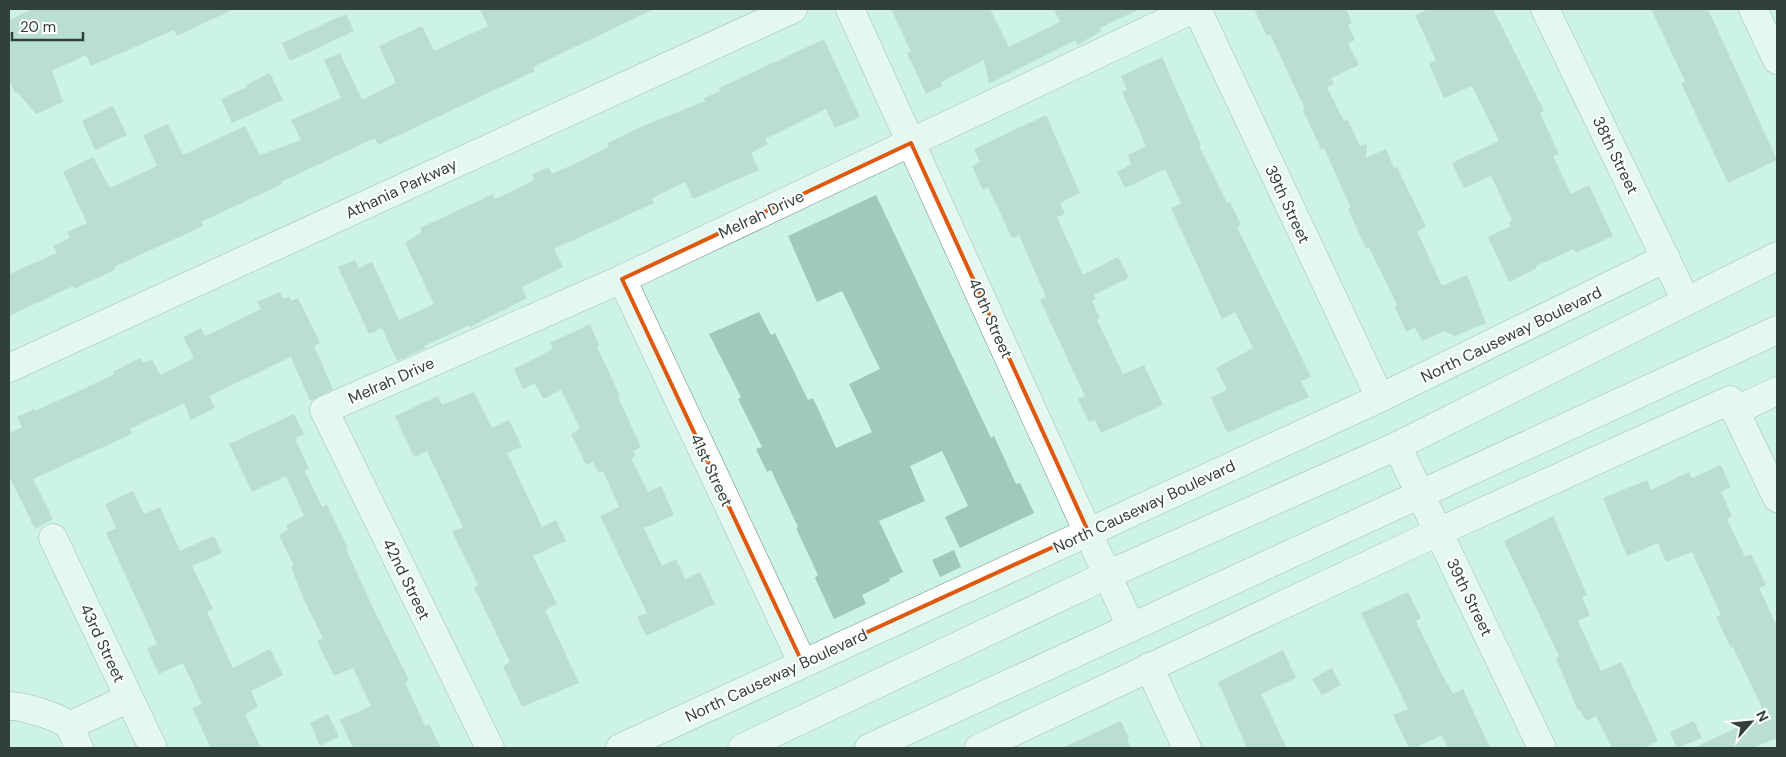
<svg xmlns="http://www.w3.org/2000/svg" width="1786" height="757" font-family="'DM Sans',sans-serif">
	<rect width="100%" height="100%" fill="#cdf3e4"/>
	<!-- building -->
	<g fill="#a2c8b9">
		<polygon points="33,9 234,9 177,36 174,30 91,66 86,55 52,71 63,102 36,114 17,92 15,93 9,80 9,20"/>
		<polygon points="480,9 654,9 533,67 535,71 378,145 375,138 281,182 282,184 201,222 203,226 114,267 116,269 74,289 73,286 9,316 9,274 57,253 53,246 70,238 67,232 87,223 63,172 93,157 110,188 157,166 143,135 168,124 183,155 245,126 260,155 301,140 291,120 341,98 324,60 340,53 362,100 396,83 379,46 422,26 434,51 488,26"/>
		<polygon points="891,9 990,9 1009,47 1060,22 1054,9 1140,9 1100,28 1101,31 1077,45 1076,40 989,84 984,60 941,82 942,86 926,94 907,53 911,52"/>
		<polygon points="1254,9 1346,9 1352,23 1348,25 1355,40 1348,43 1359,65 1331,78 1334,84 1327,87 1344,121 1348,120 1360,146 1367,143 1366,158 1386,149 1394,168 1397,167 1426,227 1417,231 1442,286 1467,275 1486,323 1455,336 1444,331 1422,341 1415,327 1406,332 1395,307 1397,305 1369,247 1366,249 1348,209 1351,208 1324,148 1321,149 1303,110 1305,109 1270,34 1267,36"/>
		<polygon points="1428,9 1493,9 1544,111 1540,113 1559,154 1553,156 1571,194 1589,185 1613,236 1576,253 1574,249 1536,266 1537,268 1509,282 1488,237 1511,226 1509,222 1512,220 1491,176 1464,188 1452,163 1499,141 1472,86 1444,98 1429,64 1436,60 1415,15"/>
		<polygon points="1651,9 1708,9 1777,160 1728,183 1681,83 1685,81"/>
		<polygon points="346,14 354,31 290,61 282,43"/>
		<polygon points="824,39 860,117 835,128 826,109 765,139 768,144 751,153 759,170 693,199 685,182 652,198 654,203 554,249 563,267 522,287 527,298 470,327 469,325 424,346 426,348 397,361 382,328 369,334 338,267 355,260 359,268 372,262 399,320 434,304 405,243 422,232 420,228 493,194 495,199 534,180 532,175 549,167 552,174 585,159 609,146 607,143 643,126 705,101 704,98 720,91 719,88"/>
		<polygon points="1162,57 1201,145 1199,146 1227,203 1230,202 1241,225 1237,227 1311,377 1301,381 1309,397 1227,433 1211,397 1227,390 1216,368 1253,348 1235,312 1222,319 1171,208 1181,203 1165,169 1125,188 1117,172 1131,164 1128,155 1146,146 1122,92 1127,90 1121,76"/>
		<polygon points="270,73 283,100 232,123 221,99 247,87 246,85"/>
		<polygon points="113,106 127,135 95,150 82,121"/>
		<polygon points="1046,115 1080,193 1060,203 1065,214 1057,217 1083,275 1118,257 1129,278 1094,295 1096,299 1092,301 1100,318 1097,320 1123,374 1144,365 1163,405 1101,433 1095,420 1089,422 1078,399 1085,396 1040,300 1046,297 1019,235 1012,238 988,187 983,190 972,166 980,162 974,149"/>
		<polygon points="876,195 991,438 994,436 1016,484 1020,483 1034,513 960,548 945,517 968,506 942,451 910,466 925,501 879,521 903,572 889,579 890,581 862,595 866,604 834,619 815,578 818,575 796,528 798,527 771,470 767,472 756,449 762,447 738,399 741,397 709,334 759,312 771,335 775,333 808,400 813,398 836,448 872,432 849,384 880,369 842,291 817,302 788,236"/>
		<polygon points="280,292 283,299 289,297 291,301 298,298 320,343 314,346 333,389 310,401 291,357 209,396 215,408 191,420 184,403 130,429 132,434 33,479 53,519 35,529 9,476 9,434 22,427 17,417 34,409 35,411 81,390 114,374 113,372 140,358 143,363 152,359 160,375 194,358 183,337 201,328 205,336 261,309 257,302"/>
		<polygon points="590,324 599,345 597,347 620,396 618,397 641,447 633,451 636,456 631,458 648,492 661,486 674,515 644,528 662,566 676,559 685,579 700,572 715,604 646,636 637,617 647,613 600,516 619,507 603,471 598,473 593,462 586,465 571,434 580,429 561,390 543,399 535,383 523,389 514,369 553,349 550,343"/>
		<polygon points="474,392 492,428 509,420 522,447 507,453 542,527 556,520 566,541 533,556 557,604 545,610 579,683 522,707 503,666 510,662 474,587 478,585 452,531 463,527 427,451 414,457 395,416 438,396 442,405"/>
		<polygon points="294,414 304,434 295,438 309,469 305,471 322,507 327,505 348,548 346,549 372,606 409,680 405,682 425,726 429,724 441,748 353,748 340,720 371,706 353,668 334,676 317,641 323,638 304,600 291,567 294,566 279,535 288,530 286,525 304,516 286,476 252,492 229,444"/>
		<polygon points="1721,465 1731,487 1721,492 1732,516 1727,519 1745,557 1751,554 1766,585 1759,588 1777,626 1777,738 1753,748 1694,748 1765,714 1733,647 1731,648 1716,617 1721,615 1692,552 1666,562 1658,543 1627,556 1603,498 1647,480 1651,490 1689,472 1692,478"/>
		<polygon points="133,491 144,514 160,507 180,551 214,536 222,553 192,566 213,609 207,612 233,668 270,649 283,675 251,691 258,707 245,714 261,748 211,748 192,708 202,704 183,663 159,674 147,649 157,644 106,533 116,528 105,504"/>
		<polygon points="1553,516 1587,595 1582,597 1590,615 1578,621 1601,671 1621,662 1658,741 1643,748 1612,748 1596,716 1586,721 1580,710 1578,711 1556,658 1559,656 1504,541"/>
		<polygon points="954,550 961,567 940,577 932,560"/>
		<polygon points="1408,592 1421,618 1416,621 1440,671 1453,694 1463,689 1490,748 1448,748 1442,735 1415,748 1409,748 1393,715 1408,709 1361,613"/>
		<polygon points="1283,650 1296,678 1261,694 1287,748 1247,748 1218,682"/>
		<polygon points="1332,668 1341,685 1322,695 1312,679"/>
		<polygon points="328,714 339,737 320,746 310,723"/>
		<polygon points="1121,721 1129,738 1127,739 1131,748 1062,748"/>
		<polygon points="1694,721 1702,738 1677,748 1670,732"/>
	</g>
	<g fill="none" stroke-linecap="round" stroke-linejoin="round">
		<!-- minor casing -->
		<g stroke="#66897c" stroke-width="29">
			<g id="minor">
				<polyline points="850,9 1131,627"/>
				<polyline points="1197,9 1380,398"/>
				<polyline points="1545,9 1686,301"/>
				<polyline points="622,279 802,662"/>
				<polyline points="9,368 793,9"/>
				<polyline points="1735,411 1777,391"/>
				<polyline points="1397,446 1542,748"/>
				<polyline points="53,538 153,748"/>
				<polyline points="1149,667 1187,748"/>
				<path d="M 9,706 C 21,705 60,717 69,726 C 73,731 76,742 79,748"/>
				<polyline points="69,726 129,698"/>
				<polyline points="490,748 324,410 622,279 1193,9"/>
				<polyline points="620,748 1380,398 1666,258"/>
				<polyline points="979,748 1438,532 1730,400 1777,498"/>
			</g>
		</g>
		<!-- major casing -->
		<g stroke="#66897c" stroke-width="29">
			<polyline id="major" points="1753,9 1777,60"/>
		</g>
		<!-- highway casing -->
		<g stroke="#66897c" stroke-width="29">
			<g id="highway">
				<polyline points="742,748 1107,575 1397,446 1777,256"/>
				<polyline points="869,748 1777,330"/>
			</g>
		</g>
		<!-- minor -->
		<use href="#minor" stroke="#fff" stroke-width="28"/>
		<!-- major -->
		<use href="#major" stroke="#fff" stroke-width="28"/>
		<!-- highway -->
		<use href="#highway" stroke="#fff" stroke-width="28"/>
	</g>
	<!-- marked area -->
	<path d="M0 0H1786V757H0ZM 911,143 L 1088,531 L 802,662 L 622,279 Z" fill="#cdf3e4" fill-opacity=".55" fill-rule="evenodd"/>
	<path fill="none" stroke="#df580e" stroke-width="4" stroke-linejoin="round" d="M 911,143 L 1088,531 L 802,662 L 622,279 Z"/>
	<g text-anchor="middle" stroke-width="4" stroke-linejoin="round" paint-order="stroke">
		<!-- street labels -->
		<g font-size="16" fill="#31403a" stroke="#fff">
			<text transform="translate(1616 155) rotate(64)" y="6">38th Street</text>
			<text transform="translate(401 188) rotate(-25)" y="6">Athania Parkway</text>
			<text transform="translate(1288 204) rotate(65)" y="6">39th Street</text>
			<text transform="translate(761 214) rotate(-25)" y="6">Melrah Drive</text>
			<text transform="translate(991 318) rotate(66)" y="6">40th Street</text>
			<text transform="translate(1511 334) rotate(-26)" y="6">North Causeway Boulevard</text>
			<text transform="translate(391 380) rotate(-24)" y="6">Melrah Drive</text>
			<text transform="translate(712 470) rotate(65)" y="6">41st Street</text>
			<text transform="translate(1144 506) rotate(-25)" y="6">North Causeway Boulevard</text>
			<text transform="translate(407 579) rotate(64)" y="6">42nd Street</text>
			<text transform="translate(1470 597) rotate(64)" y="6">39th Street</text>
			<text transform="translate(103 643) rotate(65)" y="6">43rd Street</text>
			<text transform="translate(776 675) rotate(-25)" y="6">North Causeway Boulevard</text>
		</g>
	</g>
	<!-- border -->
	<rect width="1786" height="757" fill="none" stroke="#31403a" stroke-width="20"/>
	<!-- north arrow -->
	<g transform="translate(1751 722) rotate(63)" stroke="#ffffff" stroke-width="4" paint-order="stroke">
	<path d="M0-4L9 19L0 12L-9 19Z" fill="#31403a"/>
	<text y="-8" font-size="14" font-weight="bold" text-anchor="middle" fill="#31403a">N</text>
	</g>
	<!-- scale -->
	<path d="M12 32v8h71v-8" fill="none" stroke="#31403a" stroke-width="2.5"/>
	<text x="20" y="32" font-size="15" fill="#31403a" stroke="#ffffff" stroke-width="4" paint-order="stroke">20 m</text>
</svg>
